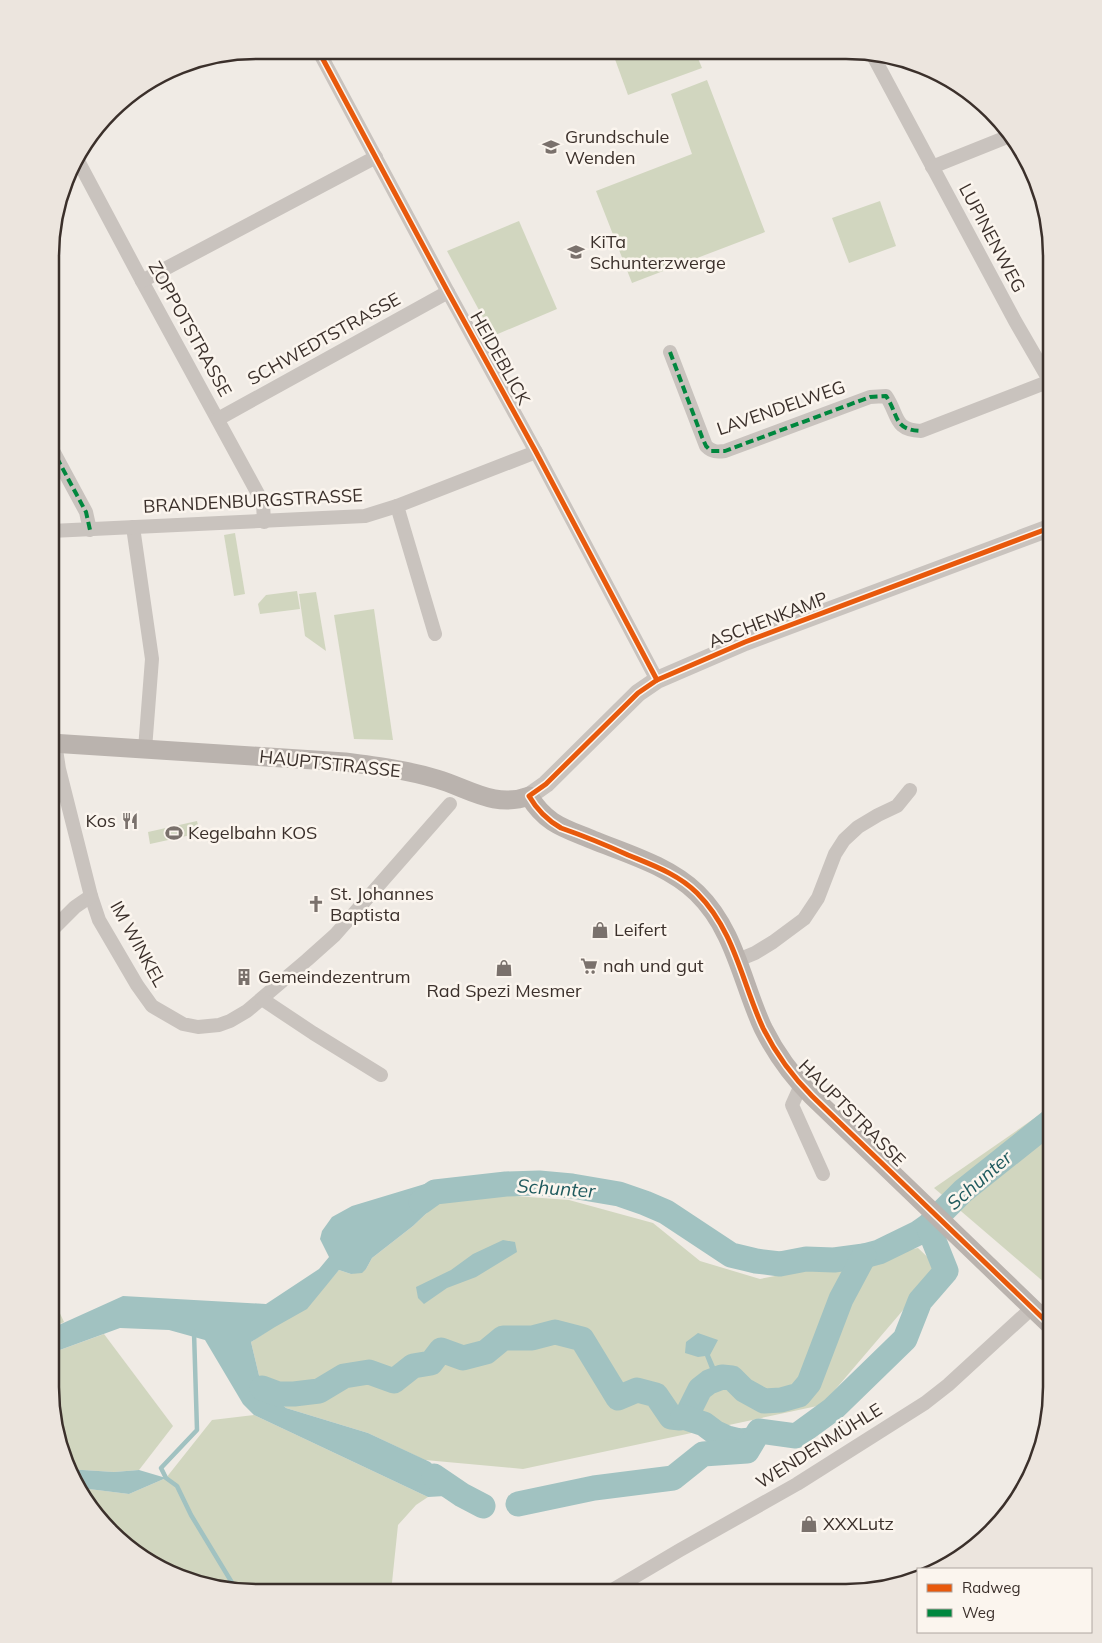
<svg xmlns="http://www.w3.org/2000/svg" width="1102" height="1643" font-family="Mulish,sans-serif">
	<rect width="100%" height="100%" fill="#f0ebe5"/>
	<!-- green -->
	<g fill="#d1d6bf">
		<polygon points="612,51 695,51 702,68 628,95"/>
		<polygon points="707,80 765,232 632,283 596,191 692,154 671,94"/>
		<polygon points="880,201 896,246 849,263 832,218"/>
		<polygon points="519,221 557,309 493,336 447,251"/>
		<polygon points="235,533 245,594 234,596 224,535"/>
		<polygon points="297,591 300,609 260,614 258,604 266,595"/>
		<polygon points="316,592 326,651 305,636 299,594"/>
		<polygon points="374,609 393,740 354,739 334,615"/>
		<polygon points="197,821 200,833 150,844 148,832"/>
		<polygon points="1052,1106 1052,1289 934,1188"/>
		<path d="M 438,1180 L 515,1196 L 569,1200 L 653,1223 L 700,1261 L 760,1279 L 918,1248 L 939,1268 L 822,1405 L 523,1469 L 425,1460 L 368,1433 L 286,1408 L 262,1388 L 251,1342 C 282,1322 316,1299 339,1270 L 351,1274 L 366,1269 L 372,1258 L 413,1226 L 451,1190 Z"/>
		<polygon points="50,1292 64,1322 50,1329"/>
		<polygon points="104,1334 173,1426 139,1470 114,1472 67,1469 66,1466 50,1387 50,1357 57,1351"/>
		<polygon points="254,1415 428,1497 416,1505 398,1525 391,1592 229,1591 177,1577 131,1551 93,1513 81,1492 89,1489 129,1494 166,1478 212,1420"/>
	</g>
	<!-- water -->
	<g fill="#a1c2c1">
		<polygon points="438,1180 451,1190 413,1226 372,1258 366,1269 362,1273 351,1274 339,1270 307,1309 275,1327 251,1342 262,1388 286,1408 368,1433 430,1462 462,1495 428,1497 254,1415 243,1404 205,1340 169,1330 120,1328 57,1351 50,1357 50,1329 123,1296 266,1304 319,1269 329,1257 320,1239 322,1231 332,1217 352,1206"/>
		<polygon points="503,1240 515,1242 517,1252 476,1277 447,1288 424,1304 418,1298 416,1287 451,1270 473,1254"/>
		<polygon points="698,1333 718,1340 710,1355 720,1378 714,1379 705,1356 698,1357 685,1353 686,1342"/>
		<polygon points="67,1469 114,1472 139,1470 166,1478 129,1494 89,1489 81,1492"/>
	</g>
	<g fill="none" stroke-linecap="round" stroke-linejoin="round">
		<!-- stream -->
		<polyline stroke="#a1c2c1" stroke-width="4.5" points="194,1332 197,1430 161,1468 166,1478 177,1486 191,1515 237,1591"/>
		<!-- river -->
		<g stroke="#a1c2c1" stroke-width="25">
			<polyline points="421,1202 435,1192 506,1184 539,1183 572,1186 619,1194 645,1203 666,1212 731,1255 756,1261 780,1264 806,1259 834,1260 864,1256 879,1252 918,1233 928,1226 963,1191 1052,1120"/>
			<polyline points="262,1388 278,1394 294,1394 319,1391 344,1376 369,1372 394,1381 413,1366 431,1363 441,1350 463,1358 486,1352 503,1338 532,1338 555,1332 582,1339 618,1398 637,1390 656,1395 671,1417 680,1418 687,1415 700,1389 709,1382 722,1377 732,1378 744,1390 764,1401 781,1400 799,1395 809,1383 841,1299 864,1256"/>
			<polyline points="683,1417 704,1424 716,1433 727,1438 739,1441 752,1440"/>
			<polyline points="434,1476 462,1495 483,1506"/>
			<polyline points="518,1504 594,1488 673,1478 703,1454 747,1451 759,1431 796,1436 833,1409 905,1339 920,1301 946,1271 928,1226"/>
		</g>
		<!-- minor -->
		<g stroke="#c9c3be" stroke-width="14">
			<polyline points="318,50 448,292 536,452 657,680"/>
			<polyline points="871,52 1015,321 1052,385"/>
			<polyline points="76,157 142,281 263,503 264,522"/>
			<polyline points="932,167 1012,135"/>
			<polyline points="142,281 376,157"/>
			<path d="M 670,352 L 706,446 C 712,452 717,452 725,451 L 870,397 L 886,396 C 899,415 893,430 921,431 L 1050,381"/>
			<polyline points="218,419 448,292"/>
			<polyline points="51,447 86,512 90,530"/>
			<polyline points="397,506 435,634"/>
			<polyline points="133,527 152,659 145,749"/>
			<polyline points="51,531 365,516 397,506 536,452"/>
			<polyline points="55,743 59,769 91,896 99,920 137,985 152,1006 183,1024 198,1027 219,1025 230,1021 247,1011 307,960 335,935 450,804"/>
			<polyline points="51,931 75,907 91,896"/>
			<polyline points="738,960 755,953 773,942 804,919 818,898 835,854 844,840 858,827 878,815 897,806 910,790"/>
			<polyline points="262,999 313,1033 381,1075"/>
			<polyline points="801,1085 792,1105 823,1174"/>
			<polyline points="609,1592 680,1550 797,1484 925,1403 948,1385 1032,1308"/>
		</g>
		<!-- tertiary -->
		<polyline stroke="#c9c3be" stroke-width="18" points="529,796 546,784 638,693 657,680 745,642 1052,527"/>
		<!-- secondary -->
		<path stroke="#bab3ae" stroke-width="19" d="M 51,743 L 345,762 C 376,766 407,770 437,779 C 468,788 495,809 529,796 C 546,824 564,828 593,840 C 628,854 669,866 697,893 C 735,930 742,983 763,1028 C 776,1054 792,1076 812,1096 L 1052,1327"/>
		<!-- quiet -->
		<g stroke="#00873e" stroke-width="4" stroke-dasharray="8 4" stroke-linecap="butt">
			<path d="M 670,352 L 702,437 L 706,446 L 711,451 L 725,451 L 870,397 L 886,396 C 899,415 893,430 921,431"/>
			<polyline points="51,447 86,512 90,530"/>
		</g>
		<!-- cycleway casing -->
		<g stroke="#fbf5ee" stroke-width="8">
			<g id="cycleway">
				<polyline points="318,50 448,292 536,452 657,680"/>
				<path d="M 1052,1327 L 812,1096 C 792,1076 776,1054 763,1028 C 742,983 735,931 697,893 C 678,874 652,865 628,855 C 606,845 584,836 561,828 C 547,820 537,810 529,796 L 546,784 L 638,693 L 657,680 L 745,642 L 1052,527"/>
			</g>
		</g>
		<!-- cycleway -->
		<use href="#cycleway" stroke="#e8590c" stroke-width="5"/>
	</g>
	<!-- icons -->
	<defs>
		<g id="school-bare" transform="scale(1.35)"><path d="M0-5L7-2L0 1L-7-2ZM-4 1L0 2.5L4 1V4Q0 6-4 4Z" fill="#7a716c" stroke="#fbf5ee" stroke-width="2.5" paint-order="stroke"/></g>
		<g id="restaurant-bare" transform="scale(1.35)"><path d="M-5-6h1v4h1v-4h1v4h1v-4h1v5L-1.5 .5V6h-2V.5L-5-1ZM5-6V6H3V1.5H1.5Q1.5-4 5-6Z" fill="#7a716c" stroke="#fbf5ee" stroke-width="2.5" paint-order="stroke"/></g>
		<g id="stadium-bare" transform="scale(1.35)"><path d="M0-5a6.5 5 0 1 0 0 10a6.5 5 0 1 0 0-10ZM-3.5-1.8h7v3.6h-7Z" fill="#7a716c" stroke="#fbf5ee" stroke-width="2.5" paint-order="stroke"/></g>
		<g id="church-bare" transform="scale(1.35)"><path d="M-1.2-6h2.4v3.5h3.3v2.4h-3.3V6h-2.4V-.1h-3.3v-2.4h3.3Z" fill="#7a716c" stroke="#fbf5ee" stroke-width="2.5" paint-order="stroke"/></g>
		<g id="shop-bare" transform="scale(1.35)"><path d="M-5-2.5h2.3a2.7 3.5 0 0 1 5.4 0H5L5.5 6h-11ZM-1.5-2.5h3a1.5 2.3 0 0 0-3 0Z" fill="#7a716c" stroke="#fbf5ee" stroke-width="2.5" paint-order="stroke"/></g>
		<g id="supermarket-bare" transform="scale(1.35)"><path d="M-6-5.5h2.5l.6 2H6L4.5 2H-2.5L-4.4-4H-6ZM-1.5 3.2a1.3 1.3 0 1 0 .1 0ZM3 3.2a1.3 1.3 0 1 0 .1 0Z" fill="#7a716c" stroke="#fbf5ee" stroke-width="2.5" paint-order="stroke"/></g>
		<g id="building-bare" transform="scale(1.35)"><path d="M-4-6H4V6H1V3H-1V6H-4ZM-2.5-4.3h1.7v1.8h-1.7ZM.8-4.3h1.7v1.8H.8ZM-2.5-1h1.7V.8h-1.7ZM.8-1h1.7V.8H.8Z" fill="#7a716c" stroke="#fbf5ee" stroke-width="2.5" paint-order="stroke"/></g>
	</defs>
	<g fill-rule="evenodd">
		<use href="#school-bare" x="551" y="147"/>
		<use href="#school-bare" x="576" y="252"/>
		<use href="#restaurant-bare" x="130" y="821"/>
		<use href="#stadium-bare" x="174" y="833"/>
		<use href="#church-bare" x="316" y="904"/>
		<use href="#shop-bare" x="600" y="930"/>
		<use href="#supermarket-bare" x="589" y="966"/>
		<use href="#shop-bare" x="504" y="968"/>
		<use href="#building-bare" x="244" y="977"/>
		<use href="#shop-bare" x="809" y="1524"/>
	</g>
	<g text-anchor="middle" stroke-width="5" stroke-linejoin="round" paint-order="stroke">
		<!-- poi labels -->
		<g font-size="18" fill="#3b302b" stroke="#fbf5ee" text-anchor="start">
			<text x="565" y="143">Grundschule<tspan x="565" dy="21">Wenden</tspan></text>
			<text x="590" y="248">KiTa<tspan x="590" dy="21">Schunterzwerge</tspan></text>
			<text x="116" y="827" text-anchor="end">Kos</text>
			<text x="188" y="839">Kegelbahn KOS</text>
			<text x="330" y="900">St. Johannes<tspan x="330" dy="21">Baptista</tspan></text>
			<text x="614" y="936">Leifert</text>
			<text x="603" y="972">nah und gut</text>
			<text x="258" y="983">Gemeindezentrum</text>
			<text x="504" y="997" text-anchor="middle">Rad Spezi Mesmer</text>
			<text x="823" y="1530">XXXLutz</text>
		</g>
		<!-- street labels -->
		<g font-size="18" fill="#3b302b" stroke="#fbf5ee">
			<text transform="translate(992 238) rotate(62)" y="6">LUPINENWEG</text>
			<text transform="translate(190 329) rotate(61)" y="6">ZOPPOTSTRASSE</text>
			<text transform="translate(324 339) rotate(-29)" y="6">SCHWEDTSTRASSE</text>
			<text transform="translate(500 358) rotate(61)" y="6">HEIDEBLICK</text>
			<text transform="translate(781 408) rotate(-19)" y="6">LAVENDELWEG</text>
			<text transform="translate(253 501) rotate(-3)" y="6">BRANDENBURGSTRASSE</text>
			<text transform="translate(768 620) rotate(-21)" y="6">ASCHENKAMP</text>
			<text transform="translate(330 764) rotate(6)" y="6">HAUPTSTRASSE</text>
			<text transform="translate(138 944) rotate(61)" y="6">IM WINKEL</text>
			<text transform="translate(852 1113) rotate(45)" y="6">HAUPTSTRASSE</text>
			<text transform="translate(819 1446) rotate(-32)" y="6">WENDENMÜHLE</text>
		</g>
		<!-- water labels -->
		<g font-size="19" font-style="italic" fill="#1f5a5e" stroke="#fbf5ee">
			<text transform="translate(979 1180) rotate(-41)" y="7">Schunter</text>
			<text transform="translate(556 1188) rotate(4)" y="7">Schunter</text>
		</g>
	</g>
	<!-- crop -->
	<path d="M0 0H1102V1643H0ZM256 59H846A197 197 0 0 1 1043 256V1387A197 197 0 0 1 846 1584H256A197 197 0 0 1 59 1387V256A197 197 0 0 1 256 59Z" fill="#ece5de" fill-rule="evenodd"/>
	<path fill="none" stroke="#3b302b" stroke-width="2.5" d="M256 59H846A197 197 0 0 1 1043 256V1387A197 197 0 0 1 846 1584H256A197 197 0 0 1 59 1387V256A197 197 0 0 1 256 59Z"/>
	<!-- legend -->
	<rect x="917" y="1568" width="175" height="65" fill="#fbf5ee" stroke="#aea6a0"/>
	<rect x="927" y="1584" width="25" height="8" fill="#e8590c" stroke="#aea6a0"/>
	<text x="962" y="1593" font-size="15" fill="#3b302b">Radweg</text>
	<rect x="927" y="1609" width="25" height="8" fill="#00873e" stroke="#aea6a0"/>
	<text x="962" y="1618" font-size="15" fill="#3b302b">Weg</text>
</svg>
